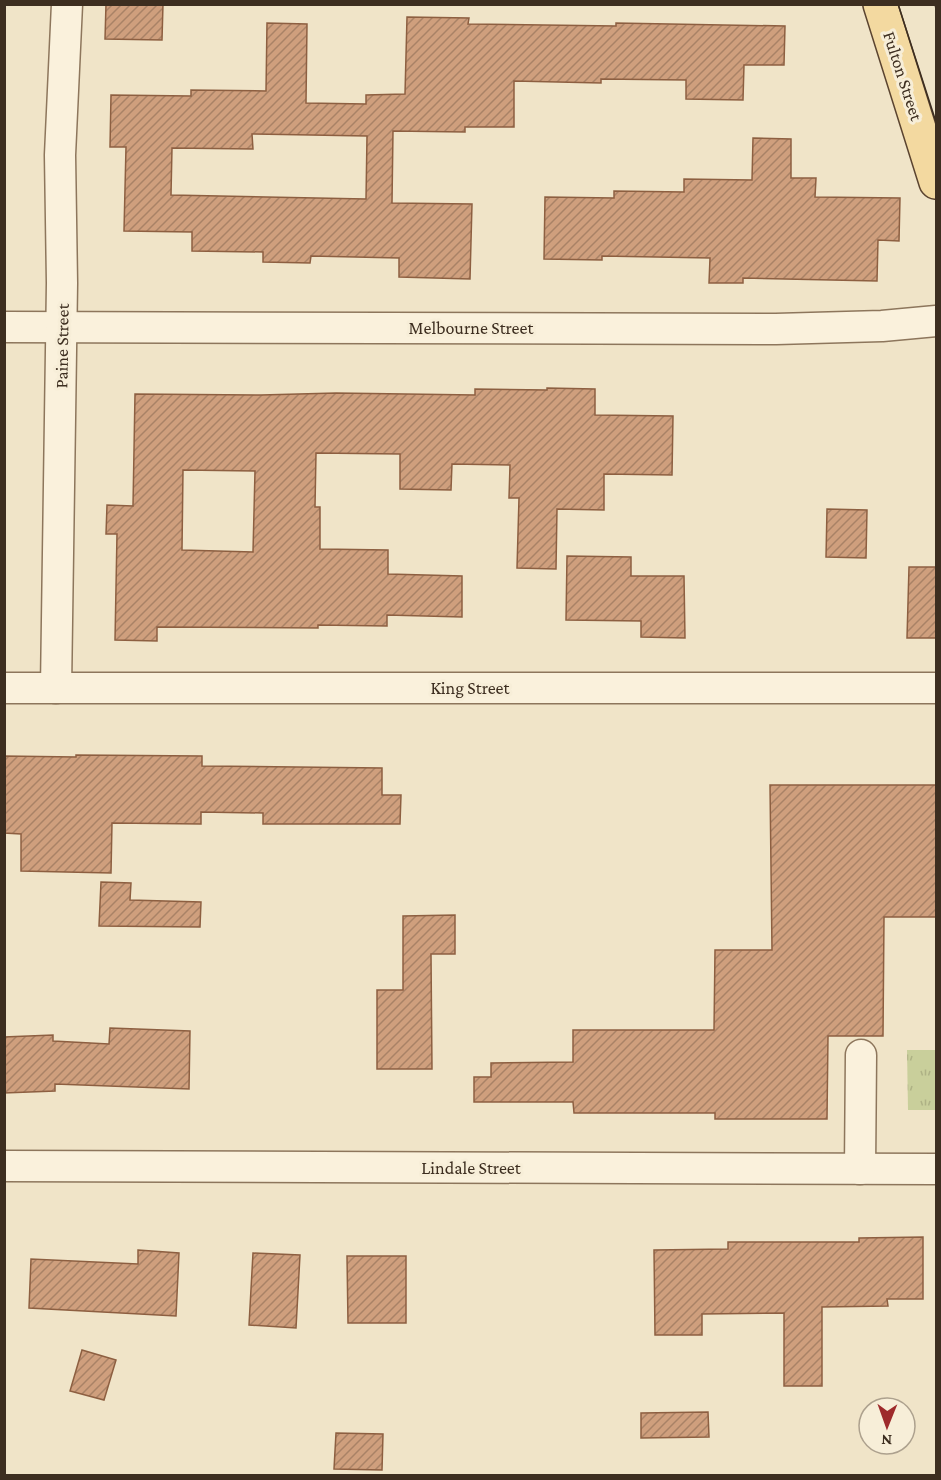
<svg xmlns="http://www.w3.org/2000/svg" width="941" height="1480" font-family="'Crimson Pro',serif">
	<defs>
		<pattern id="park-tufts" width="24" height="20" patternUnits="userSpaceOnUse" patternTransform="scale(1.5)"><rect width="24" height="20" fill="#c9cf9b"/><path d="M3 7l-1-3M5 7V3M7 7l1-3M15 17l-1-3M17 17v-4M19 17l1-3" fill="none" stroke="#aeb285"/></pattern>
		<pattern id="building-hatch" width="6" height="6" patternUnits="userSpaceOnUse" patternTransform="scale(1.5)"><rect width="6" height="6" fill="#cf9f7d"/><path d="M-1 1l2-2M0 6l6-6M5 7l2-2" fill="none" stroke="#a98266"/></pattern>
	</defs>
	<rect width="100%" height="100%" fill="#f0e4c8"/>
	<!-- park -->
	<polygon fill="url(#park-tufts)" points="907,1050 936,1050 936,1110 908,1110"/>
	<!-- building -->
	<g fill="url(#building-hatch)" stroke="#8d5f41" stroke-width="1.5" fill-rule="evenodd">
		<polygon points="106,4 163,4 162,40 105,39"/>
		<path d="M 407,17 L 469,18 L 468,24 L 616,26 L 616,23 L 785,26 L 784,65 L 744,65 L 743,100 L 686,99 L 686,80 L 601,79 L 601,83 L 514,81 L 514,127 L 465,127 L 465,132 L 393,131 L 392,203 L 472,204 L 470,279 L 399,277 L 399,258 L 311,256 L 310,263 L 263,262 L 263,252 L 192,251 L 192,232 L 124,231 L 126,147 L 110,147 L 111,95 L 191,96 L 191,90 L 266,91 L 267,23 L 307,24 L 306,103 L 366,104 L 366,95 L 405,94 ZM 252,134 L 367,136 L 366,199 L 171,195 L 172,148 L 253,149 Z"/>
		<polygon points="753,138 791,139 791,178 816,178 815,197 900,198 899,241 878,240 877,281 743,278 743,283 709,283 710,258 602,256 602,260 544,259 545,197 614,198 614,191 684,192 684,179 752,180"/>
		<path d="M 547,388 L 595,389 L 595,415 L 673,416 L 672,475 L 604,474 L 604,510 L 557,509 L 556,569 L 517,568 L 519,498 L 509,498 L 510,465 L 452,464 L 451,490 L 400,489 L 400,454 L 316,453 L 315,507 L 320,507 L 320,549 L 388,550 L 388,574 L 462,576 L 462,617 L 387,615 L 387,626 L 318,625 L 318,628 L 157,627 L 157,641 L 115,640 L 117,534 L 106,534 L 107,505 L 133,506 L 135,394 L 261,395 L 336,393 L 475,395 L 475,389 L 547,390 ZM 183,470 L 255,471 L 253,552 L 182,550 Z"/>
		<polygon points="827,509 867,510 866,558 826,557"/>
		<polygon points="567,556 631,557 631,576 684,576 685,638 641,637 641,621 566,620"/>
		<polygon points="909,567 936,567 936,638 907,638"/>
		<polygon points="76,755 202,756 202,766 382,768 382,795 401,795 400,824 263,824 263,813 201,812 201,824 112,823 111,873 21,871 21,834 4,833 4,756 76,757"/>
		<polygon points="770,785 936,785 936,917 884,917 883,1036 828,1036 827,1119 715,1119 715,1113 574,1113 573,1102 474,1102 474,1077 491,1077 491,1063 573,1062 573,1030 714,1030 715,950 772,950"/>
		<polygon points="101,882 131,883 130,900 201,902 200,927 99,926"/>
		<polygon points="455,915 455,954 431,954 432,1069 377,1069 377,990 403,990 403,916"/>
		<polygon points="110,1028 190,1031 189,1089 55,1084 55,1091 4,1093 4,1037 53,1035 53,1041 109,1044"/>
		<polygon points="923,1237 923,1299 887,1299 888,1306 822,1307 822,1386 784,1386 784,1313 702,1314 702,1335 655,1335 654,1250 728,1249 728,1242 859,1242 859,1238"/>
		<polygon points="138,1250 179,1253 176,1316 29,1308 31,1259 138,1264"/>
		<polygon points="253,1253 300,1255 296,1328 249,1325"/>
		<polygon points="347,1256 406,1256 406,1323 348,1323"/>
		<polygon points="82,1350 116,1360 104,1400 70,1391"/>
		<polygon points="708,1412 709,1437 641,1438 641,1413"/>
		<polygon points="336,1433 383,1434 382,1470 334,1469"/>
	</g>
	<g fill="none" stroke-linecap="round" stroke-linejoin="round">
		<!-- minor casing -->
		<g stroke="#8d765c" stroke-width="33">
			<g id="minor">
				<polyline points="4,327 776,329 882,326 936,321"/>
				<polyline points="4,688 936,688"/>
				<polyline points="56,688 62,283 60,155 67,4"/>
				<polyline points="4,1166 936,1169"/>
				<polyline points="860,1169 861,1055"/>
			</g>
		</g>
		<!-- major casing -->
		<g stroke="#5b4430" stroke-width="36">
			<polyline id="major" points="880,4 936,182"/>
		</g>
		<!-- minor -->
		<use href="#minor" stroke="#faf1dc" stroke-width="30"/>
		<!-- major -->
		<use href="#major" stroke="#f3d9a0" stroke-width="33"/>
		<!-- tram -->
		<g stroke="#3d2e20" stroke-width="1.5">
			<polyline points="898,4 936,122"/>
			<polyline points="935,4 936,9"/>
		</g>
	</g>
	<g text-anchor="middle" stroke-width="6" stroke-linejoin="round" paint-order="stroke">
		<!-- street labels -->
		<g font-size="18" fill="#3d2e20" stroke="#f7eed8">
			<text transform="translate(903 76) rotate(72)" y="6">Fulton Street</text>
			<text x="471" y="334">Melbourne Street</text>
			<text transform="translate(62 346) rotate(-89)" y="6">Paine Street</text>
			<text x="470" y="694">King Street</text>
			<text x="471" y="1174">Lindale Street</text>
		</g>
	</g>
	<!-- border -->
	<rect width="941" height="1480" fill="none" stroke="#3d2e20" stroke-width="12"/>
	<!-- north arrow -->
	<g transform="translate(887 1426) rotate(181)"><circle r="28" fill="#f7eed8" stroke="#ada18e" stroke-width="1.5"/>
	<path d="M0-4.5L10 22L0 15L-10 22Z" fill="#9e2a2b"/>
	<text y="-9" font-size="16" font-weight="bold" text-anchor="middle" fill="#3d2e20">N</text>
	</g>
</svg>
